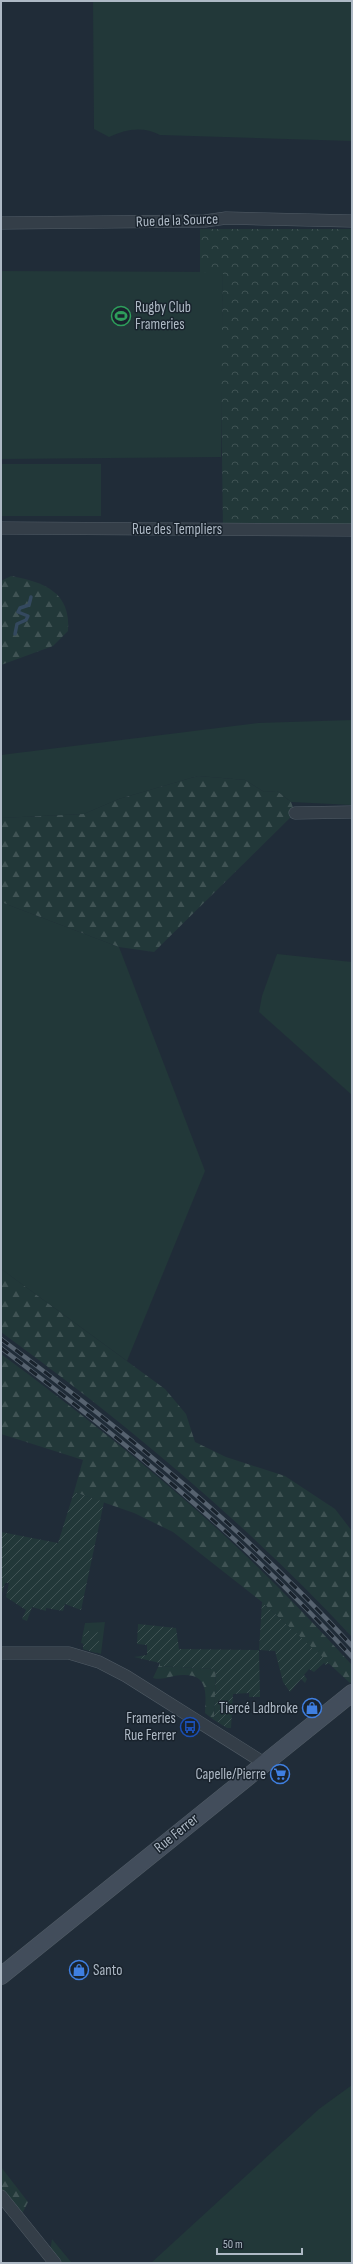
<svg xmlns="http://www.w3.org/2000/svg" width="353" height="2264" font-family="'Sofia Sans Condensed',sans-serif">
	<defs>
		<pattern id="forest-firs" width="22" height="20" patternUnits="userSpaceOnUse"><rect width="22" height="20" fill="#223839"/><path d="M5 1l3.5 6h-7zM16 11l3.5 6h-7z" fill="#405354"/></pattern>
		<pattern id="park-crowns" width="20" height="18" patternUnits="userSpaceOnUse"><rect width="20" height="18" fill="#223839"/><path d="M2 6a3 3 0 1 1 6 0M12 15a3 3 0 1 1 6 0" fill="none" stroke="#405354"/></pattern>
		<pattern id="garden-furrows" width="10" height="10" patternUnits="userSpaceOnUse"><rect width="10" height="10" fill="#223839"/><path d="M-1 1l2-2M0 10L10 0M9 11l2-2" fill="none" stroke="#405354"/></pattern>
	</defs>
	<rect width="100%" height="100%" fill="#202c38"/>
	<!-- grass -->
	<g fill="#223839">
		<path d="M 93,1 L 352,1 L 352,141 L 160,135 C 143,126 126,129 109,137 L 94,129 Z"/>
		<polygon points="1,271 223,272 221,457 1,459"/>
		<polygon points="1,464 101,464 101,516 2,516"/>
		<polygon points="352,720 352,805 291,802 277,791 264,792 245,780 198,776 119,799 84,814 1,818 1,755 258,723"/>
		<polygon points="1,902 119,947 205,1171 127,1361 1,1269"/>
		<polygon points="277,954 352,962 352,1095 259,1012 262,996"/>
		<polygon points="105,1622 101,1654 83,1649 84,1644 81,1643 85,1623"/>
		<polygon points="352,2085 352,2263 151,2263 319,2109"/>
		<polygon points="52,2239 72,2263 59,2263 50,2251"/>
	</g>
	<!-- forest -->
	<g fill="url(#forest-firs)">
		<path d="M 11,576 C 44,582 71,592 68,631 L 53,646 L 1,665 L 1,581 Z"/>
		<polygon points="198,776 245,780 264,792 277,791 291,802 295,813 154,952 119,947 1,902 1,818 84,814 119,799"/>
		<path d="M 1,1269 L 165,1389 L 186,1414 L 195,1442 L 226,1457 L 285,1476 L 335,1509 L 352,1531 L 352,1637 C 246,1523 127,1424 1,1332 Z"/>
		<path d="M 1,1354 C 74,1408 146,1464 213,1525 C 262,1569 308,1617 352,1665 L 352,1682 L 350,1683 L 262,1602 L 173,1532 L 134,1513 L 74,1492 L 83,1460 L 1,1434 Z"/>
		<path d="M 160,1663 L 160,1666 L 216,1669 L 214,1720 L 205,1713 C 207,1687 206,1671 174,1676 C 166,1678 160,1680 153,1678 Z"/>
		<polygon points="1,2167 28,2202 21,2216 1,2191"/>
	</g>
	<!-- park -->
	<polygon fill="url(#park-crowns)" points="200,229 352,229 352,530 223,529 221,385 223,273 200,272"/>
	<!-- garden -->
	<g fill="url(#garden-furrows)">
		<polygon points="74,1492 104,1502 81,1610 65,1604 63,1611 46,1608 46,1611 32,1607 27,1621 22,1619 26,1610 6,1597 9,1583 5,1583 1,1596 1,1532 58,1543"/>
		<polygon points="262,1602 329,1663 326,1665 324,1663 314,1672 309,1669 304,1675 307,1679 305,1683 301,1679 290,1692 283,1682 275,1651 259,1650 260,1697 249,1697 249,1693 233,1694 231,1728 227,1728 214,1720 216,1669 160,1666 160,1663 134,1657 147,1655 147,1645 137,1644 138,1624 176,1628 179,1649 259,1650"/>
		<polygon points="84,1630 101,1633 96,1653 83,1649"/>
	</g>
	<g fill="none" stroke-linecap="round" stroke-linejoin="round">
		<!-- stream -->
		<polyline stroke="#34495f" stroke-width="3.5" points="15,634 17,624 26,620 28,616 18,612 20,608 29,605 31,597"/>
		<!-- street casing -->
		<g stroke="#515c66" stroke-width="13">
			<g id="street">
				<polyline points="1,223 205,221 226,218 352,221"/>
				<polyline points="1,528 352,530"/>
				<polyline points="295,813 352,812"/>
				<polyline points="1,1653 69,1653 99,1662 126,1676 264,1763"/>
				<polyline points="1,2196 55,2263"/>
			</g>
		</g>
		<!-- secondary casing -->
		<g stroke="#515c66" stroke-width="18">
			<polyline id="secondary" points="1,1976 352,1693"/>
		</g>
		<!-- street -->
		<use href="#street" stroke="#343e48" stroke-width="12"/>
		<!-- secondary -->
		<use href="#secondary" stroke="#424d5b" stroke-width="17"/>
		<!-- rail casing -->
		<g stroke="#56626f" stroke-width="4.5">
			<g id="rail">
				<path d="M 1,1339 C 126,1432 246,1531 352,1646"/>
				<path d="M 1,1348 C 126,1442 246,1541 352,1657"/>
			</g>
		</g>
		<!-- rail -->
		<use href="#rail" stroke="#19232d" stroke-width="3" stroke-dasharray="9" stroke-linecap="butt"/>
	</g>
	<!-- icons -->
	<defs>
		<g id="stadium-ring" transform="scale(1)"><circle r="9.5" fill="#19232d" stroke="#2e9e5b" stroke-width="1.5"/><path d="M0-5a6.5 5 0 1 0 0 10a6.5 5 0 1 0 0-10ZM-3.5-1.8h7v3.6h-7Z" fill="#2e9e5b"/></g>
		<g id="shop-ring" transform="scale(1)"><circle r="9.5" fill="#19232d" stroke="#3f7fe0" stroke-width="1.5"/><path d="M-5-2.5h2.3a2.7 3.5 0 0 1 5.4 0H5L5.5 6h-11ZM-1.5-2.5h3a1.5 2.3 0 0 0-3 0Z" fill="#3f7fe0"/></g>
		<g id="bus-ring" transform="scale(1)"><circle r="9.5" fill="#19232d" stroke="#1a4fb4" stroke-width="1.5"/><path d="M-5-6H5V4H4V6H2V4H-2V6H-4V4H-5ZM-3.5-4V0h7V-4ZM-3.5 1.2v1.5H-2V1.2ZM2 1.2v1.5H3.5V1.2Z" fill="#1a4fb4"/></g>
		<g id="supermarket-ring" transform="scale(1)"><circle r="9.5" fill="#19232d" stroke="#3f7fe0" stroke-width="1.5"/><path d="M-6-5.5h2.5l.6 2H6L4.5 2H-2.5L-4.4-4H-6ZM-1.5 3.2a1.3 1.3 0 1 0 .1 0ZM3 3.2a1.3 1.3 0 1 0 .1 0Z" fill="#3f7fe0"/></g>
	</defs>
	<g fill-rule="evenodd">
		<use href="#stadium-ring" x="121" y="316"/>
		<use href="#shop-ring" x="312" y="1708"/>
		<use href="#bus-ring" x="190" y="1727"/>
		<use href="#supermarket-ring" x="280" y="1774"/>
		<use href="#shop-ring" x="79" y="1970"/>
	</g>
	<g text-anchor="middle" stroke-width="3" stroke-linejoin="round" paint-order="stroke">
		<!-- street labels -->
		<g font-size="15" fill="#aeb9c5" stroke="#19232d">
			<text transform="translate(177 220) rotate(-2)" y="5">Rue de la Source</text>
			<text x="177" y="534">Rue des Templiers</text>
			<text transform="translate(176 1833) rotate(-39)" y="5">Rue Ferrer</text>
		</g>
		<!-- poi labels -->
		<g font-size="15" fill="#aeb9c5" stroke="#19232d" text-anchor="end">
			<text x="135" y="312" text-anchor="start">Rugby Club<tspan x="135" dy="17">Frameries</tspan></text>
			<text x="298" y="1713">Tiercé Ladbroke</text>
			<text x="176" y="1723">Frameries<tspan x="176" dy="17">Rue Ferrer</tspan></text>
			<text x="266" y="1779">Capelle/Pierre</text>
			<text x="93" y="1975" text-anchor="start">Santo</text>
		</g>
	</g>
	<!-- border -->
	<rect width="353" height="2264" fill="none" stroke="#aeb9c5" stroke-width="4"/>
	<!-- scale -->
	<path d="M217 2248v6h85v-6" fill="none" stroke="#aeb9c5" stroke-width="2"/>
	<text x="223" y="2248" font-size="12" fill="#aeb9c5" stroke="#19232d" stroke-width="3" paint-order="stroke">50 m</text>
</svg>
